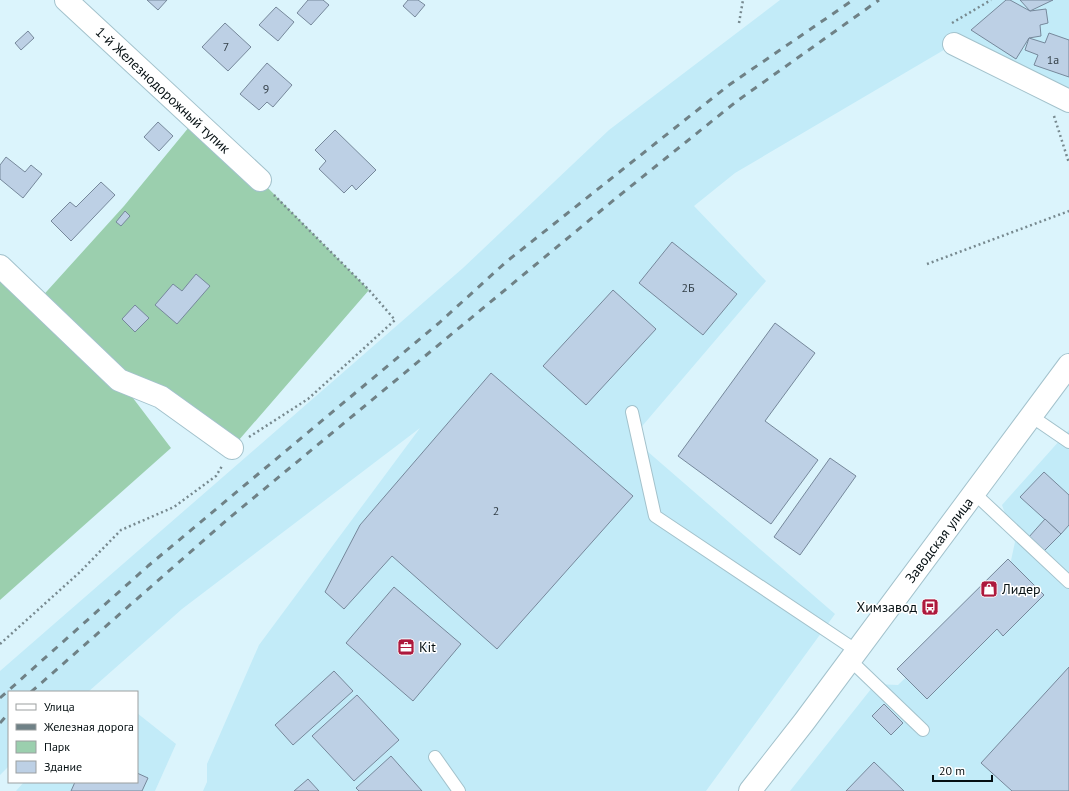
<svg xmlns="http://www.w3.org/2000/svg" width="1069" height="791" font-family="'PT Sans',sans-serif">
	<rect width="100%" height="100%" fill="#dbf4fc"/>
	<!-- built -->
	<g fill="#c2ebf8">
		<polygon points="780,0 1069,0 1069,101 954,44 735,173 694,206 766,281 632,438 835,614 706,791 203,791 207,782 207,764 259,645 420,428 182,609 88,692 9,692 9,766 0,775 0,671 463,268 609,130"/>
		<polygon points="1069,430 1069,791 790,791 875,684 898,685 1007,579 1015,542 1002,505"/>
		<polygon points="137,713 176,744 155,791 16,791 24,782 137,782"/>
	</g>
	<!-- green -->
	<polygon fill="#9bcfae" points="194,121 260,180 369,290 232,448 120,381 171,448 0,600 0,266 38,301 124,206"/>
	<!-- building -->
	<g fill="#bdd0e5" stroke="#76889b">
		<polygon points="147,0 167,0 158,10"/>
		<polygon points="308,0 323,0 329,5 311,25 297,13"/>
		<polygon points="408,0 418,0 425,5 415,17 403,6"/>
		<polygon points="1006,0 1010,0 1030,11 1046,9 1048,23 1040,25 1041,36 1029,38 1016,59 971,30"/>
		<polygon points="1020,0 1053,0 1030,11"/>
		<polygon points="276,7 294,22 278,41 259,25"/>
		<polygon points="225,23 251,47 228,71 202,47"/>
		<polygon points="28,31 34,38 21,50 15,43"/>
		<polygon points="1049,33 1069,40 1069,77 1034,65 1038,55 1025,50 1029,38 1045,43"/>
		<polygon points="267,63 292,85 273,107 267,102 259,110 240,94"/>
		<polygon points="158,122 173,136 159,151 144,137"/>
		<polygon points="335,130 376,170 356,190 352,185 344,193 319,169 326,161 315,150"/>
		<polygon points="6,157 25,172 31,165 42,174 23,198 0,179 0,165"/>
		<polygon points="101,182 115,195 71,241 51,221 70,202 76,207"/>
		<polygon points="125,211 130,216 121,226 116,222"/>
		<polygon points="672,242 737,294 703,335 639,283"/>
		<polygon points="196,274 210,286 177,324 155,305 173,284 182,291"/>
		<polygon points="613,290 656,329 586,405 543,366"/>
		<polygon points="135,305 149,318 135,332 122,319"/>
		<polygon points="775,323 815,353 765,421 818,460 771,524 678,456"/>
		<polygon points="491,373 633,496 497,649 392,556 344,609 325,592 360,525"/>
		<polygon points="830,458 856,476 800,555 774,537"/>
		<polygon points="1044,472 1069,495 1069,525 1061,534 1020,497"/>
		<polygon points="1045,519 1061,534 1043,552 1028,538"/>
		<polygon points="1008,559 1044,595 1003,636 997,629 927,699 897,669"/>
		<polygon points="394,587 461,644 413,701 346,643"/>
		<polygon points="1069,667 1069,791 1012,791 981,763"/>
		<polygon points="334,671 353,691 293,745 275,725"/>
		<polygon points="357,695 399,740 354,781 312,736"/>
		<polygon points="884,704 903,723 891,735 872,716"/>
		<polygon points="391,756 422,791 359,791 356,788"/>
		<polygon points="874,762 904,791 846,791"/>
		<polygon points="137,773 148,778 142,791 71,791 75,782 137,782"/>
		<polygon points="308,779 319,791 294,791"/>
	</g>
	<g fill="none" stroke-linecap="round" stroke-linejoin="round">
		<!-- lane casing -->
		<g stroke="#a3c2cc" stroke-width="14">
			<g id="lane">
				<polyline points="632,412 655,516 857,651"/>
				<polyline points="1031,416 1069,442"/>
				<polyline points="974,493 1069,582"/>
				<polyline points="850,660 923,730"/>
				<polyline points="435,757 459,791"/>
			</g>
		</g>
		<!-- street casing -->
		<g stroke="#a3c2cc" stroke-width="24">
			<g id="street">
				<polyline points="66,0 260,180"/>
				<polyline points="954,44 1069,101"/>
				<polyline points="0,266 119,380 161,397 232,448"/>
			</g>
		</g>
		<!-- secondary casing -->
		<g stroke="#a3c2cc" stroke-width="24">
			<polyline id="secondary" points="750,791 804,722 1069,365"/>
		</g>
		<!-- path -->
		<g stroke="#77898f" stroke-width="2.5" stroke-dasharray="2 3" stroke-linecap="butt">
			<polyline points="739,23 743,0"/>
			<polyline points="952,23 991,0"/>
			<polyline points="1054,116 1069,163"/>
			<polyline points="927,264 1069,211"/>
			<polyline points="249,437 308,399 395,320 369,290 274,195"/>
			<polyline points="0,644 80,572 121,530 174,507 216,476 222,466"/>
		</g>
		<!-- lane -->
		<use href="#lane" stroke="#fff" stroke-width="12"/>
		<!-- street -->
		<use href="#street" stroke="#fff" stroke-width="22"/>
		<!-- secondary -->
		<use href="#secondary" stroke="#fff" stroke-width="22"/>
		<!-- rail -->
		<g stroke="#6f8186" stroke-width="3" stroke-dasharray="7 7" stroke-linecap="butt">
			<polyline points="31,692 228,519 615,199 737,101 879,0"/>
			<polyline points="0,698 148,566 439,323 506,262 729,85 853,0"/>
			<polyline points="0,723 9,713"/>
		</g>
	</g>
	<!-- icons -->
	<defs>
		<g id="shop-square" transform="scale(0.9)"><rect x="-9" y="-9" width="18" height="18" rx="4" fill="#ad183c" stroke="#fff"/><path d="M-5-2.5h2.3a2.7 3.5 0 0 1 5.4 0H5L5.5 6h-11ZM-1.5-2.5h3a1.5 2.3 0 0 0-3 0Z" fill="#fff"/></g>
		<g id="bus-square" transform="scale(0.9)"><rect x="-9" y="-9" width="18" height="18" rx="4" fill="#ad183c" stroke="#fff"/><path d="M-5-6H5V4H4V6H2V4H-2V6H-4V4H-5ZM-3.5-4V0h7V-4ZM-3.5 1.2v1.5H-2V1.2ZM2 1.2v1.5H3.5V1.2Z" fill="#fff"/></g>
		<g id="office-square" transform="scale(0.9)"><rect x="-9" y="-9" width="18" height="18" rx="4" fill="#ad183c" stroke="#fff"/><path d="M-6-3h4V-5.5h4V-3h4V5H-6ZM-1-4.5V-3h2v-1.5ZM-6 0V1H6V0Z" fill="#fff"/></g>
	</defs>
	<g fill-rule="evenodd">
		<use href="#shop-square" x="989" y="589"/>
		<use href="#bus-square" x="930" y="607"/>
		<use href="#office-square" x="406" y="647"/>
	</g>
	<g text-anchor="middle" stroke-width="3" stroke-linejoin="round" paint-order="stroke">
		<!-- number labels -->
		<g font-size="12" fill="#333f47">
			<text x="226" y="51">7</text>
			<text x="1053" y="64">1а</text>
			<text x="266" y="93">9</text>
			<text x="688" y="292">2Б</text>
			<text x="496" y="515">2</text>
		</g>
		<!-- street labels -->
		<g font-size="14" fill="#050f12" stroke="#fff">
			<text transform="translate(163 90) rotate(43)" y="5">1-й Железнодорожный тупик</text>
			<text transform="translate(939 540) rotate(-53)" y="5">Заводская улица</text>
		</g>
		<!-- poi labels -->
		<g font-size="14" fill="#050f12" stroke="#fff" text-anchor="start">
			<text x="1002" y="594">Лидер</text>
			<text x="917" y="612" text-anchor="end">Химзавод</text>
			<text x="419" y="652">Kit</text>
		</g>
	</g>
	<!-- legend -->
	<rect x="8" y="691" width="130" height="92" fill="#ffffff" stroke="#9b9fa0"/>
	<rect x="16" y="704" width="20" height="6" fill="#ffffff" stroke="#9b9fa0"/>
	<text x="44" y="711" font-size="12" fill="#050f12">Улица</text>
	<rect x="16" y="724" width="20" height="6" fill="#6f8186" stroke="#9b9fa0"/>
	<text x="44" y="731" font-size="12" fill="#050f12">Железная дорога</text>
	<rect x="16" y="741" width="20" height="12" fill="#9bcfae" stroke="#9b9fa0"/>
	<text x="44" y="751" font-size="12" fill="#050f12">Парк</text>
	<rect x="16" y="761" width="20" height="12" fill="#bdd0e5" stroke="#9b9fa0"/>
	<text x="44" y="771" font-size="12" fill="#050f12">Здание</text>
	<!-- scale -->
	<path d="M933 775v6h59v-6" fill="none" stroke="#050f12" stroke-width="2"/>
	<text x="939" y="775" font-size="12" fill="#050f12" stroke="#ffffff" stroke-width="3" paint-order="stroke">20 m</text>
</svg>
